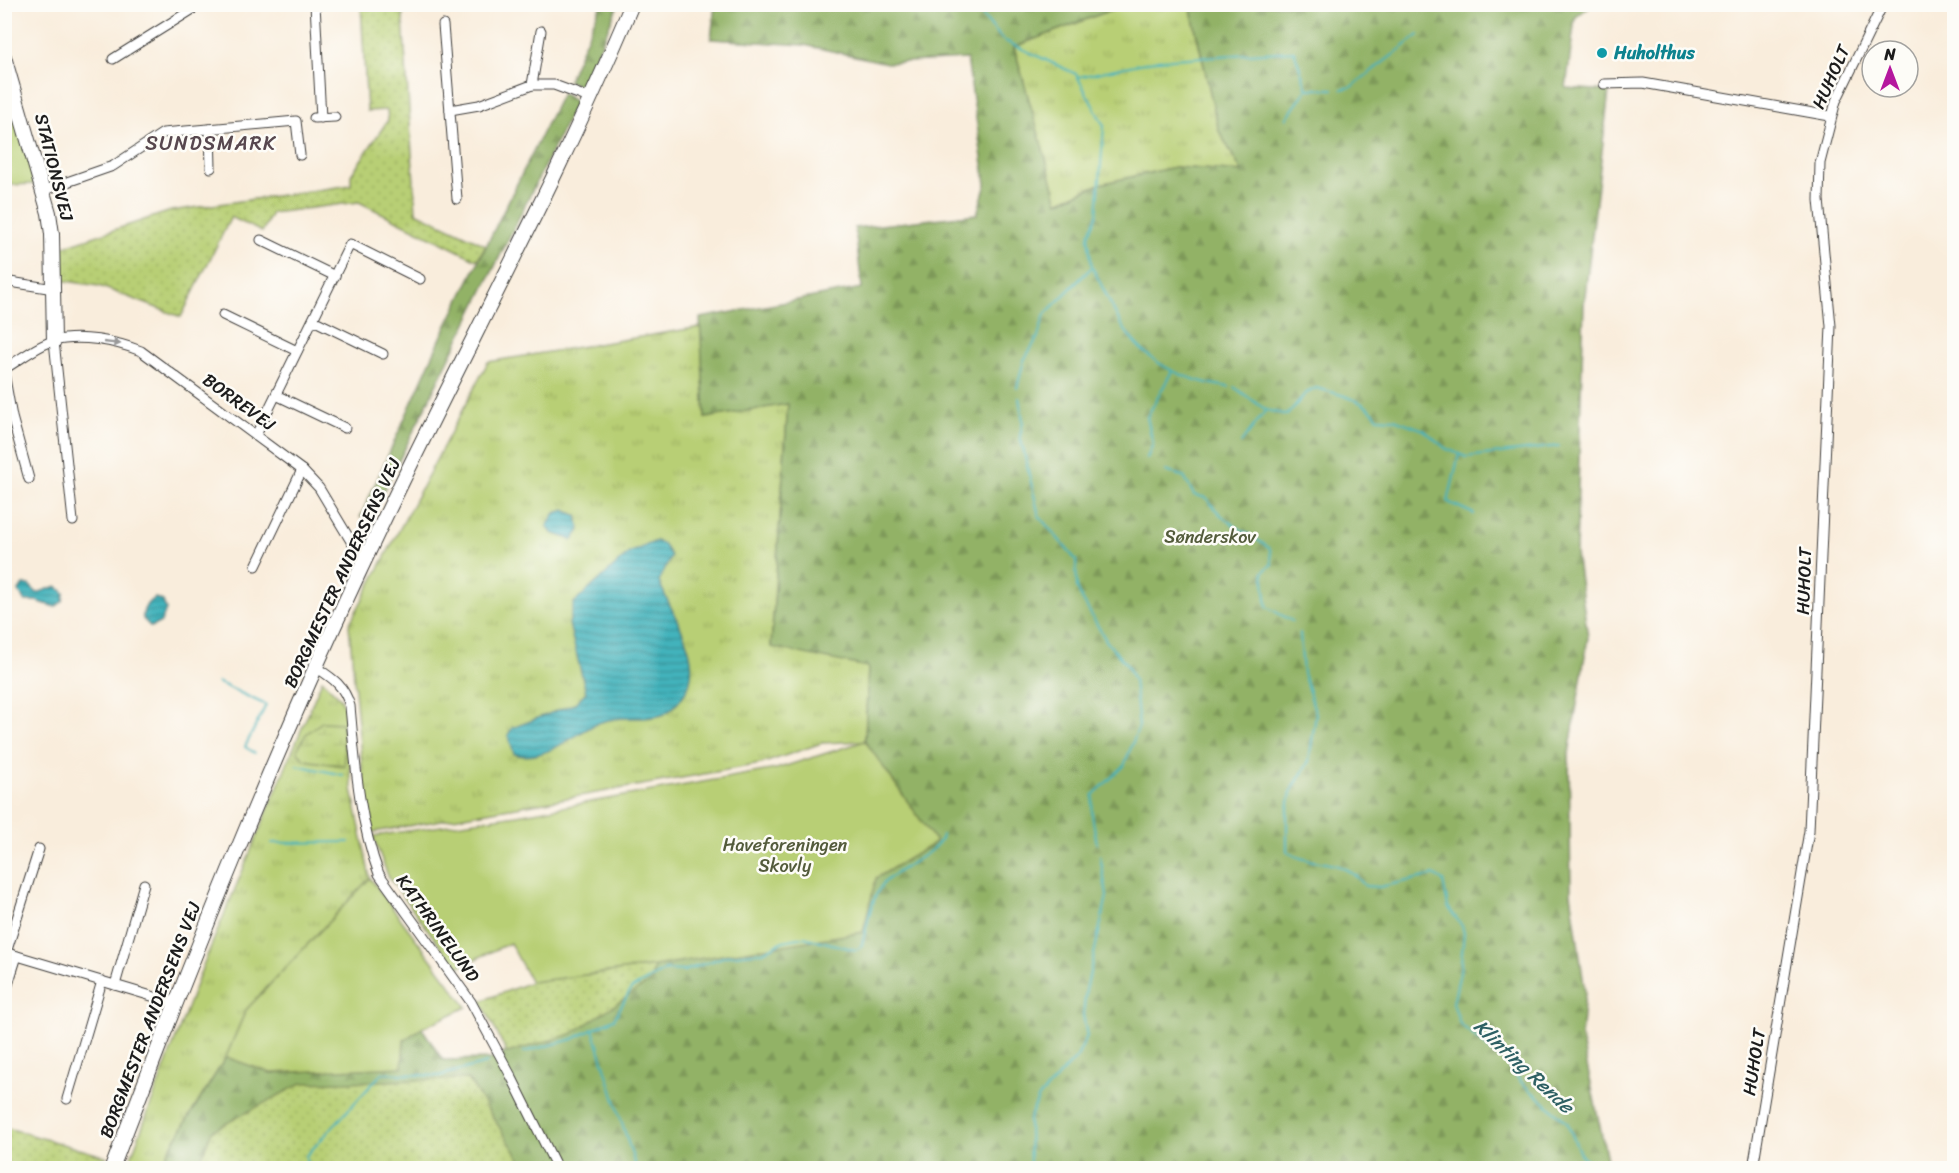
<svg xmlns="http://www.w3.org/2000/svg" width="1959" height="1173" font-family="Sriracha,sans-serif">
	<defs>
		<pattern id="grass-tufts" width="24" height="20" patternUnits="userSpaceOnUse" patternTransform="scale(1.5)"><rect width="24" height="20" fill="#b8cf74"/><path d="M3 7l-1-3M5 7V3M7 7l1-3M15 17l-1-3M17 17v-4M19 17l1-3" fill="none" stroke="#9eb164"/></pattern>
		<pattern id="forest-firs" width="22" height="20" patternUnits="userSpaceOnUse" patternTransform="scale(1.5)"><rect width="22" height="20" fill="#92b266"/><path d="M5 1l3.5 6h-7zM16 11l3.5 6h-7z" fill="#7d9858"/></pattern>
		<pattern id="wetland-marsh" width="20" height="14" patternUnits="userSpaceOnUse" patternTransform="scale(1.5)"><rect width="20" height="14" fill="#b8cf74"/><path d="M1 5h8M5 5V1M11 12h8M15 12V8" fill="none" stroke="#9eb164"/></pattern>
		<pattern id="park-dots" width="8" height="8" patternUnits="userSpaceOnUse" patternTransform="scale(1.5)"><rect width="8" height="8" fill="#b8cf74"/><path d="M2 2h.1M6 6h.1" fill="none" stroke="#9eb164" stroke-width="1.8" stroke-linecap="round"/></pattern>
		<pattern id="water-rules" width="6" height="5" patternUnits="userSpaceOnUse" patternTransform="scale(1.5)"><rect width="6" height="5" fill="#43b3bc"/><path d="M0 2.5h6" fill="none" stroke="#379198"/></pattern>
	</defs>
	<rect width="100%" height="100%" fill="#fdfcf7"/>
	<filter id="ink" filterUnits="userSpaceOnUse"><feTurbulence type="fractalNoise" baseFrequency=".0167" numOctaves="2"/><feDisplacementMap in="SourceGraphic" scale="12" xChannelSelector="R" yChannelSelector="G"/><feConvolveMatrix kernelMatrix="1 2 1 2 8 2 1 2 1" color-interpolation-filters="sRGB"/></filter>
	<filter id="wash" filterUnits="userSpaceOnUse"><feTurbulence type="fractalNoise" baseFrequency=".008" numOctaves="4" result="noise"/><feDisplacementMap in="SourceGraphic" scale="24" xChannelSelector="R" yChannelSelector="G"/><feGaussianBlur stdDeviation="1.35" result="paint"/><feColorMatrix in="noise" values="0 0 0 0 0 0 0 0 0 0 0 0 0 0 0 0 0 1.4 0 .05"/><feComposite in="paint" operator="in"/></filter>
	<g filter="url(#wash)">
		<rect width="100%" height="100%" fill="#f9eddc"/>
		<!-- grass -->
		<g fill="url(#grass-tufts)" stroke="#6a7648" stroke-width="1.5">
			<polygon points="1124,5 1190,5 1219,131 1243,172 1175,167 1100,184 1057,202 1014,47"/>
			<polygon points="701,327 705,418 788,403 771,646 868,667 865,741 822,743 761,764 368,833 349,625 488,362"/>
			<polygon points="322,680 341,699 346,712 352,789 370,878 246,1010 226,1057 167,1153 162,1168 127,1168 204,963"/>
		</g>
		<!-- forest -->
		<g fill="url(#forest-firs)" stroke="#576741" stroke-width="1.5">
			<polygon points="601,5 618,5 583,87 568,81"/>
			<polygon points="715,5 1124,5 1014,47 1058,202 1100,184 1175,167 1242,172 1219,131 1190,5 1591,5 1575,18 1566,88 1609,91 1584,304 1576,553 1588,637 1569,754 1571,893 1585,992 1581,1037 1608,1164 1649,1168 162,1168 167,1153 226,1057 271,1073 402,1067 404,1041 422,1028 443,1060 492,1059 652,980 654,966 863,932 876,878 936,842 865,741 868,667 771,647 788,404 705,418 700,318 862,288 855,228 977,214 986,184 967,59 887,63 804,45 711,39"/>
			<polygon points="562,93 576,102 377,505 360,518 442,335"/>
		</g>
		<!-- wetland -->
		<polygon fill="url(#wetland-marsh)" stroke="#6a7648" stroke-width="1.5" points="322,722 342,723 345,766 304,760 297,750 306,734"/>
		<!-- park -->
		<g fill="url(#park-dots)" stroke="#6a7648" stroke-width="1.5">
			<polygon points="361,5 402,5 416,212 486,245 477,260 359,202 272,213 262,232 231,217 181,317 99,286 60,280 59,248 171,211 351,185 351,175 388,120 387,110 367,111"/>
			<polygon points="654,966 652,980 571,1034 507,1053 481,1001 531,982"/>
			<polygon points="468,1079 526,1168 197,1168 212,1131 302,1083"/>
			<polygon points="4,1127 107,1157 103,1168 5,1168"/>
		</g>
		<!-- garden -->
		<g fill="#b8cf74" stroke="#6a7648" stroke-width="1.5">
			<polygon points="4,95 9,95 38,184 5,185"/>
			<polygon points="865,741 936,842 876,878 863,932 654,966 531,982 510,943 456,968 388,876 373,836 517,815 776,769"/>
			<polygon points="370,878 467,1007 422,1028 404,1040 402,1067 271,1073 226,1057 246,1010"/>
		</g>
		<!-- water -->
		<g fill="url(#water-rules)" stroke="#30686c" stroke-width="1.5">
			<polygon points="565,510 577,516 580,530 573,540 552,533 547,526 555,513"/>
			<path d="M 656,541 L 663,544 L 671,556 L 659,581 C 672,616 708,661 683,696 C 678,703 670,712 662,715 C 643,722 618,713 594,725 C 571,737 542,763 514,754 L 508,735 L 512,728 L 574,704 L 586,692 L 569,624 L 574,603 L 629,553 Z"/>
			<polygon points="23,585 29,585 37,593 57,586 64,593 63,601 55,607 36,601 24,601 19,591"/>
			<path d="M 155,598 L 163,601 L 166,610 L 161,622 L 151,627 L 143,619 C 142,610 147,602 155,598 Z"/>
		</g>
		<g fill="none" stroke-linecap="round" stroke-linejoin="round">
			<!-- stream -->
			<g stroke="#43b3bc" stroke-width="2">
				<polyline points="981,4 982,15 1003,40 1076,74 1104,126 1097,215 1088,237 1092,267 1045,314 1038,337 1024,360 1017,388"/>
				<polyline points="1078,77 1158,60 1294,51 1307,89 1333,89"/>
				<polyline points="1342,89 1351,87 1419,35"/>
				<polyline points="1286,119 1307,89"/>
				<path d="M 1092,267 C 1102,285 1110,304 1120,322 C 1143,362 1184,381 1229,387"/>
				<path d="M 1234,387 L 1266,410 L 1287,415 L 1305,394 L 1316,388 C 1338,394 1365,399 1378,418 L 1394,419 L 1424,430 L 1445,448 L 1466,457 L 1559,446"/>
				<polyline points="1019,398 1023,421 1020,436 1039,516 1076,560 1077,588 1081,597 1107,642 1127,665 1134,680 1139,726 1124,766 1093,795 1092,815 1097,844"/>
				<polyline points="1241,443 1266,410"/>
				<polyline points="1459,454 1448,502 1474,514"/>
				<polyline points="1147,458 1153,444 1147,417 1172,371"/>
				<path d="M 1166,471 L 1184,477 L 1194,495 L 1207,498 C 1223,524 1246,530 1270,549 L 1272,564 L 1263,572 L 1267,607 L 1292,621"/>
				<path d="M 1300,633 L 1303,673 L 1316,714 L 1309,761 L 1291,792 L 1287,814 L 1287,852 C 1316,869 1340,854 1365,886 L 1380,887 L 1434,875 L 1443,881 L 1448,907 L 1462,926 L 1464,933 L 1460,972 L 1453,1003 L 1460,1024 L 1504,1061 L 1522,1083 L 1567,1122 L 1580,1154 L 1591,1163"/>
				<polyline points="217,682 266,705 245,747 255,753"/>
				<polyline points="296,765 343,775"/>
				<polyline points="272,843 349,842"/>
				<polyline points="593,1029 636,1168"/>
				<path d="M 524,1052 L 573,1039 L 614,1019 L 631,989 L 666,970 L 684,971 L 726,956 L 763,952 L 783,941 L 804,937 L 856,950 L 861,947 C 867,929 870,900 882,885 C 894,869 940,853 942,835"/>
				<polyline points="1600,1166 1603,1168"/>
				<polyline points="307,1168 306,1156 382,1073 438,1076 487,1063"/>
				<polyline points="1030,1168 1029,1119 1039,1097 1077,1057 1087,1036 1083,1015 1086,990 1107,896 1100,855"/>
			</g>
		</g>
	</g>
	<g filter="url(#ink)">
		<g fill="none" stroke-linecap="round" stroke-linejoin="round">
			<!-- street casing -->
			<g stroke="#3d3b39" stroke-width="11">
				<g id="street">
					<polyline points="315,4 321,118"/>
					<polyline points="443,25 457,199"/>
					<polyline points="113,59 201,4"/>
					<polyline points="1604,84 1643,83 1830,116"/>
					<polyline points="532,85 541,31"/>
					<polyline points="450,110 479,105 532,85 554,85 592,99"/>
					<polyline points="314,118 335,117"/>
					<polyline points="210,129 211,168"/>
					<polyline points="44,190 113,166 163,133 296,121 300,155"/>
					<polyline points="261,240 335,276"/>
					<polyline points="4,281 54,289"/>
					<polyline points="223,315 297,351"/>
					<polyline points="313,320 383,354"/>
					<polyline points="54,341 73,521"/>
					<path d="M 4,369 C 20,360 36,346 53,341 C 80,334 116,341 141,351 L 302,470 L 319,488 L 352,543 L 368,553"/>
					<polyline points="4,373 12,417 29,479"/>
					<polyline points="276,395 345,428"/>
					<polyline points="256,435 350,244 420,279"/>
					<polyline points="256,566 302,470"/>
					<path d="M 317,668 C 334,679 344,686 350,706 C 355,762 359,821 379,874 L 471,1002 L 511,1076 L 557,1168"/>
					<polyline points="4,952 175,1003"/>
					<polyline points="6,953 39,849"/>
					<polyline points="115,985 144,884"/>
					<polyline points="4,997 17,956"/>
					<polyline points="67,1099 102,981"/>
					<polyline points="1753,1168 1809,831 1831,326 1819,200 1820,163 1836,101 1883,4"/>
				</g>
			</g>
			<!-- secondary casing -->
			<g stroke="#3d3b39" stroke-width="16">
				<g id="secondary">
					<polyline points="4,57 49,213 52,234 54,341"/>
					<path d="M 112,1168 C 191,961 273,754 368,553 C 454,369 553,192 632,4"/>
				</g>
			</g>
			<!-- street -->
			<use href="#street" stroke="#fff" stroke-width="9"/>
			<!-- secondary -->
			<use href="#secondary" stroke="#fff" stroke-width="14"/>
		</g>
		<!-- one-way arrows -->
		<defs><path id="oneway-solid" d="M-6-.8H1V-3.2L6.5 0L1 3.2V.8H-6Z" transform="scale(1.5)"/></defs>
		<use fill="#999" href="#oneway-solid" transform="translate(112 343) rotate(6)"/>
	</g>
	<!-- markers -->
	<circle fill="#0f9aa8" stroke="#fdfcf7" stroke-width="2" cx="1602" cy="53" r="6"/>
	<g text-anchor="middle" stroke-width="5" stroke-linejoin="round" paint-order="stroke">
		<!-- culture labels -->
		<g font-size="18" font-weight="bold" fill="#0d838f" stroke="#fdfcf7" text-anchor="start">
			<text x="1614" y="59">Huholthus</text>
		</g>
		<!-- street labels -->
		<g font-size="18" fill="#1c1c1c" stroke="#fdfcf7">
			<text transform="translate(1831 77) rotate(-66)" y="6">HUHOLT</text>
			<text transform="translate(54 167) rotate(76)" y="6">STATIONSVEJ</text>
			<text transform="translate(239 402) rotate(36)" y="6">BORREVEJ</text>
			<text transform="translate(342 573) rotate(-65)" y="6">BORGMESTER ANDERSENS VEJ</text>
			<text transform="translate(1804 581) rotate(-88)" y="6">HUHOLT</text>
			<text transform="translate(438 928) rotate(54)" y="6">KATHRINELUND</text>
			<text transform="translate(150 1020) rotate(-69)" y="6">BORGMESTER ANDERSENS VEJ</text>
			<text transform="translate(1754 1062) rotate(-81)" y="6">HUHOLT</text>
		</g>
		<!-- park labels -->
		<g font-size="18" fill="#535b3b" stroke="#fdfcf7">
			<text x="1210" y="543">Sønderskov</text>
			<text x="785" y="851">Haveforeningen<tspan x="785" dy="21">Skovly</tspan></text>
		</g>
		<!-- neighbourhood labels -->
		<g font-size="20" letter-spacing="1.5" fill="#57474e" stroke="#fdfcf7">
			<text x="211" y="150">SUNDSMARK</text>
		</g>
		<!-- water labels -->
		<g font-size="20" font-style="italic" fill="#2e6064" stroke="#fdfcf7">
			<text transform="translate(1524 1066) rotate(43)" y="7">Klinting Rende</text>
		</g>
	</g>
	<!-- margin -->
	<rect width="1959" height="1173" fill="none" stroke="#fdfcf7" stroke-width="24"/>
	<!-- north arrow -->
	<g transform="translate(1890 69)"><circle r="28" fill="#fdfcf7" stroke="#a3a29f" stroke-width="1.5"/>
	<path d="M0-4.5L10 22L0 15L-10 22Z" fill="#b5179e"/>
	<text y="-9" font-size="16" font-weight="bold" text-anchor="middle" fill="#1c1c1c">N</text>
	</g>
</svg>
